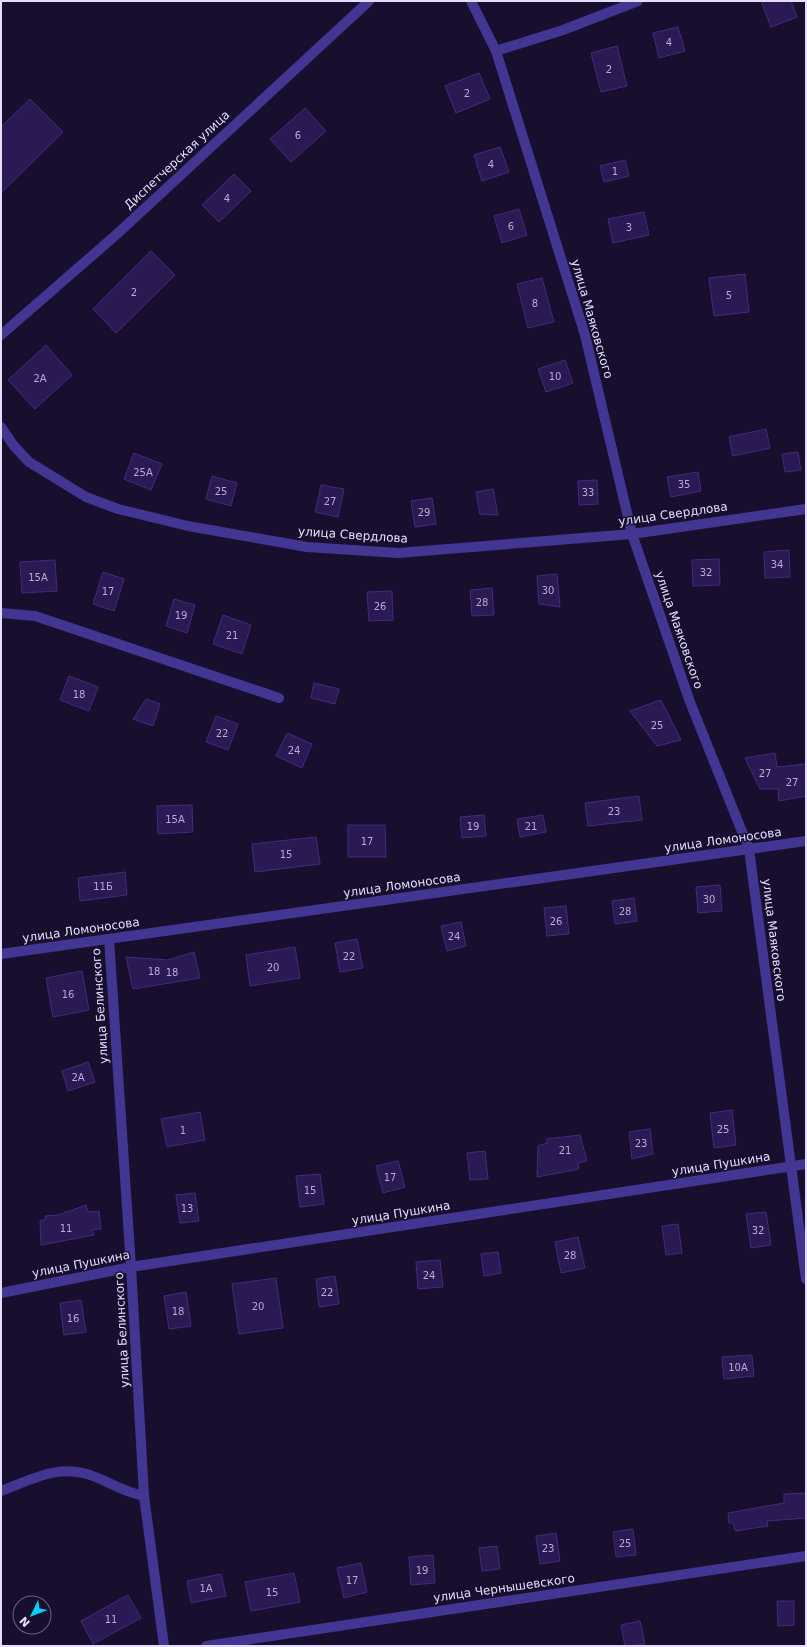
<svg xmlns="http://www.w3.org/2000/svg" width="807" height="1647" font-family="'DejaVu Sans',sans-serif">
	<rect width="100%" height="100%" fill="#180f2f"/>
	<!-- building -->
	<g fill="#2a1952" stroke="#432980">
		<polygon points="761,1 791,1 797,17 771,27"/>
		<polygon points="678,27 685,51 659,58 653,33"/>
		<polygon points="617,46 627,86 601,92 591,53"/>
		<polygon points="479,73 490,99 456,113 445,86"/>
		<polygon points="30,99 63,132 1,193 1,127"/>
		<polygon points="305,108 326,131 291,162 270,139"/>
		<polygon points="500,147 509,172 482,181 474,155"/>
		<polygon points="625,160 629,176 604,182 600,166"/>
		<polygon points="234,174 251,191 219,222 202,205"/>
		<polygon points="519,209 527,235 502,243 494,216"/>
		<polygon points="644,212 649,235 613,243 608,219"/>
		<polygon points="151,251 175,275 116,333 93,309"/>
		<polygon points="745,274 749,312 714,316 709,278"/>
		<polygon points="542,278 554,322 528,328 517,284"/>
		<polygon points="46,345 72,375 35,409 8,380"/>
		<polygon points="565,360 573,383 546,392 538,369"/>
		<polygon points="766,429 770,448 733,456 729,437"/>
		<polygon points="798,452 801,470 785,472 782,454"/>
		<polygon points="134,453 162,464 151,490 124,479"/>
		<polygon points="698,472 701,491 671,497 667,477"/>
		<polygon points="212,476 237,483 231,506 206,499"/>
		<polygon points="597,480 598,504 579,505 578,481"/>
		<polygon points="321,485 344,489 338,517 315,512"/>
		<polygon points="493,489 498,515 480,514 476,492"/>
		<polygon points="432,498 436,524 415,527 411,501"/>
		<polygon points="789,550 790,577 765,578 764,552"/>
		<polygon points="719,559 720,585 693,586 692,560"/>
		<polygon points="55,560 57,591 22,593 20,562"/>
		<polygon points="103,572 124,579 114,611 93,604"/>
		<polygon points="557,574 560,607 539,604 537,576"/>
		<polygon points="492,588 494,615 472,616 470,590"/>
		<polygon points="392,591 393,620 369,621 367,592"/>
		<polygon points="174,599 195,605 187,633 166,626"/>
		<polygon points="223,615 251,625 242,654 213,644"/>
		<polygon points="69,676 98,687 89,711 60,700"/>
		<polygon points="314,683 339,689 335,704 311,698"/>
		<polygon points="146,699 160,704 153,726 133,719"/>
		<polygon points="661,700 681,740 657,746 630,711"/>
		<polygon points="216,716 238,724 228,750 206,742"/>
		<polygon points="287,733 312,744 302,768 276,756"/>
		<polygon points="775,753 777,767 806,764 806,796 779,801 778,789 760,789 745,758"/>
		<polygon points="639,796 642,820 588,826 585,803"/>
		<polygon points="192,805 193,832 158,834 157,806"/>
		<polygon points="484,815 486,836 462,838 460,817"/>
		<polygon points="543,815 546,832 520,837 517,819"/>
		<polygon points="348,825 385,825 386,857 348,857"/>
		<polygon points="316,837 320,864 255,872 252,844"/>
		<polygon points="125,872 127,895 80,901 78,878"/>
		<polygon points="720,885 722,911 698,913 696,887"/>
		<polygon points="634,898 637,921 615,924 612,901"/>
		<polygon points="566,906 569,934 547,936 544,908"/>
		<polygon points="461,922 466,946 447,951 441,926"/>
		<polygon points="357,939 363,968 340,972 335,943"/>
		<polygon points="295,947 300,978 250,986 246,955"/>
		<polygon points="194,952 200,978 133,989 126,957 168,960"/>
		<polygon points="82,971 89,1010 53,1017 46,978"/>
		<polygon points="88,1062 95,1082 68,1091 62,1071"/>
		<polygon points="732,1110 736,1145 714,1148 710,1113"/>
		<polygon points="200,1112 205,1140 167,1147 161,1119"/>
		<polygon points="650,1129 653,1154 632,1159 629,1132"/>
		<polygon points="580,1135 587,1161 578,1163 579,1169 537,1177 538,1146 547,1143 547,1139"/>
		<polygon points="485,1151 488,1179 470,1180 467,1153"/>
		<polygon points="398,1161 405,1187 383,1193 376,1166"/>
		<polygon points="320,1174 324,1204 300,1207 296,1176"/>
		<polygon points="195,1193 199,1221 180,1223 176,1195"/>
		<polygon points="86,1205 88,1212 99,1211 101,1229 92,1230 94,1235 41,1245 40,1221 46,1219 45,1216 58,1215"/>
		<polygon points="766,1212 771,1245 751,1248 746,1214"/>
		<polygon points="678,1224 682,1253 666,1255 662,1226"/>
		<polygon points="578,1237 585,1268 561,1273 555,1242"/>
		<polygon points="498,1252 501,1273 484,1276 481,1254"/>
		<polygon points="440,1260 443,1287 418,1289 416,1262"/>
		<polygon points="335,1276 339,1304 319,1307 316,1279"/>
		<polygon points="276,1278 283,1328 239,1334 232,1284"/>
		<polygon points="186,1292 191,1326 169,1329 164,1296"/>
		<polygon points="81,1300 86,1332 64,1335 60,1303"/>
		<polygon points="752,1355 754,1376 724,1379 722,1357"/>
		<polygon points="806,1493 806,1518 767,1521 768,1526 735,1531 733,1523 729,1523 728,1513 784,1503 784,1494"/>
		<polygon points="633,1529 636,1555 616,1557 613,1532"/>
		<polygon points="556,1533 560,1561 540,1564 536,1536"/>
		<polygon points="497,1546 500,1569 482,1571 479,1548"/>
		<polygon points="433,1555 435,1583 411,1585 409,1557"/>
		<polygon points="361,1563 367,1592 344,1598 337,1568"/>
		<polygon points="294,1573 300,1602 251,1611 245,1582"/>
		<polygon points="221,1574 226,1596 191,1603 187,1581"/>
		<polygon points="128,1595 141,1618 93,1644 81,1621"/>
		<polygon points="777,1601 794,1601 794,1625 778,1626"/>
		<polygon points="640,1621 645,1644 625,1646 621,1625"/>
	</g>
	<g fill="none" stroke-linecap="round" stroke-linejoin="round">
		<!-- minor -->
		<g stroke="#423692" stroke-width="10">
			<polyline points="471,1 496,51 585,335 632,534 690,702 749,849 806,1279"/>
			<polyline points="496,51 563,30 638,1"/>
			<polyline points="1,335 117,234 369,1"/>
			<polyline points="1,427 14,446 29,462 86,497 118,509 188,526 307,547 398,553 632,534 806,509"/>
			<polyline points="1,613 35,616 279,698"/>
			<polyline points="109,939 131,1267 144,1496 164,1646"/>
			<polyline points="1,954 806,841"/>
			<polyline points="1,1293 131,1267 806,1164"/>
			<path d="M 1,1491 C 36,1478 61,1462 98,1478 C 114,1485 127,1493 144,1496"/>
			<polyline points="206,1646 806,1556"/>
		</g>
	</g>
	<g text-anchor="middle" stroke-width="3" stroke-linejoin="round" paint-order="stroke">
		<!-- number labels -->
		<g font-size="10" fill="#b6acd4">
			<text x="669" y="46">4</text>
			<text x="609" y="73">2</text>
			<text x="467" y="97">2</text>
			<text x="298" y="139">6</text>
			<text x="491" y="168">4</text>
			<text x="615" y="175">1</text>
			<text x="227" y="202">4</text>
			<text x="511" y="230">6</text>
			<text x="629" y="231">3</text>
			<text x="134" y="296">2</text>
			<text x="729" y="299">5</text>
			<text x="535" y="307">8</text>
			<text x="555" y="380">10</text>
			<text x="40" y="382">2А</text>
			<text x="143" y="476">25А</text>
			<text x="684" y="488">35</text>
			<text x="221" y="495">25</text>
			<text x="588" y="496">33</text>
			<text x="330" y="505">27</text>
			<text x="424" y="516">29</text>
			<text x="777" y="568">34</text>
			<text x="706" y="576">32</text>
			<text x="38" y="581">15А</text>
			<text x="548" y="594">30</text>
			<text x="108" y="595">17</text>
			<text x="482" y="606">28</text>
			<text x="380" y="610">26</text>
			<text x="181" y="619">19</text>
			<text x="232" y="639">21</text>
			<text x="79" y="698">18</text>
			<text x="657" y="729">25</text>
			<text x="222" y="737">22</text>
			<text x="294" y="754">24</text>
			<text x="765" y="777">27</text>
			<text x="792" y="786">27</text>
			<text x="614" y="815">23</text>
			<text x="175" y="823">15А</text>
			<text x="473" y="830">19</text>
			<text x="531" y="830">21</text>
			<text x="367" y="845">17</text>
			<text x="286" y="858">15</text>
			<text x="103" y="890">11Б</text>
			<text x="709" y="903">30</text>
			<text x="625" y="915">28</text>
			<text x="556" y="925">26</text>
			<text x="454" y="940">24</text>
			<text x="349" y="960">22</text>
			<text x="273" y="971">20</text>
			<text x="154" y="975">18</text>
			<text x="172" y="976">18</text>
			<text x="68" y="998">16</text>
			<text x="78" y="1081">2А</text>
			<text x="723" y="1133">25</text>
			<text x="183" y="1134">1</text>
			<text x="641" y="1147">23</text>
			<text x="565" y="1154">21</text>
			<text x="390" y="1181">17</text>
			<text x="310" y="1194">15</text>
			<text x="187" y="1212">13</text>
			<text x="66" y="1232">11</text>
			<text x="758" y="1234">32</text>
			<text x="570" y="1259">28</text>
			<text x="429" y="1279">24</text>
			<text x="327" y="1296">22</text>
			<text x="258" y="1310">20</text>
			<text x="178" y="1315">18</text>
			<text x="73" y="1322">16</text>
			<text x="738" y="1371">10А</text>
			<text x="625" y="1547">25</text>
			<text x="548" y="1552">23</text>
			<text x="422" y="1574">19</text>
			<text x="352" y="1584">17</text>
			<text x="206" y="1592">1А</text>
			<text x="272" y="1596">15</text>
			<text x="111" y="1623">11</text>
		</g>
		<!-- street labels -->
		<g font-size="12" fill="#e4ddff" stroke="#180f2f">
			<text transform="translate(177 160) rotate(-43)" y="4">Диспетчерская улица</text>
			<text transform="translate(592 319) rotate(74)" y="4">улица Маяковского</text>
			<text transform="translate(673 514) rotate(-8)" y="4">улица Свердлова</text>
			<text transform="translate(353 535) rotate(4)" y="4">улица Свердлова</text>
			<text transform="translate(679 630) rotate(71)" y="4">улица Маяковского</text>
			<text transform="translate(723 840) rotate(-8)" y="4">улица Ломоносова</text>
			<text transform="translate(402 885) rotate(-8)" y="4">улица Ломоносова</text>
			<text transform="translate(81 930) rotate(-8)" y="4">улица Ломоносова</text>
			<text transform="translate(774 940) rotate(83)" y="4">улица Маяковского</text>
			<text transform="translate(100 1006) rotate(-94)" y="4">улица Белинского</text>
			<text transform="translate(721 1164) rotate(-9)" y="4">улица Пушкина</text>
			<text transform="translate(401 1213) rotate(-9)" y="4">улица Пушкина</text>
			<text transform="translate(81 1264) rotate(-11)" y="4">улица Пушкина</text>
			<text transform="translate(122 1330) rotate(-93)" y="4">улица Белинского</text>
			<text transform="translate(504 1588) rotate(-8)" y="4">улица Чернышевского</text>
		</g>
	</g>
	<!-- border -->
	<rect width="807" height="1647" fill="none" stroke="#e4ddff" stroke-width="4"/>
	<!-- north arrow -->
	<g transform="translate(32 1615) rotate(227)"><circle r="19" fill="#180f2f" stroke="#6a6182"/>
	<path d="M0-3L7 15L0 10L-7 15Z" fill="#09cfff"/>
	<text y="-6" font-size="11" font-weight="bold" text-anchor="middle" fill="#e4ddff">N</text>
	</g>
</svg>
